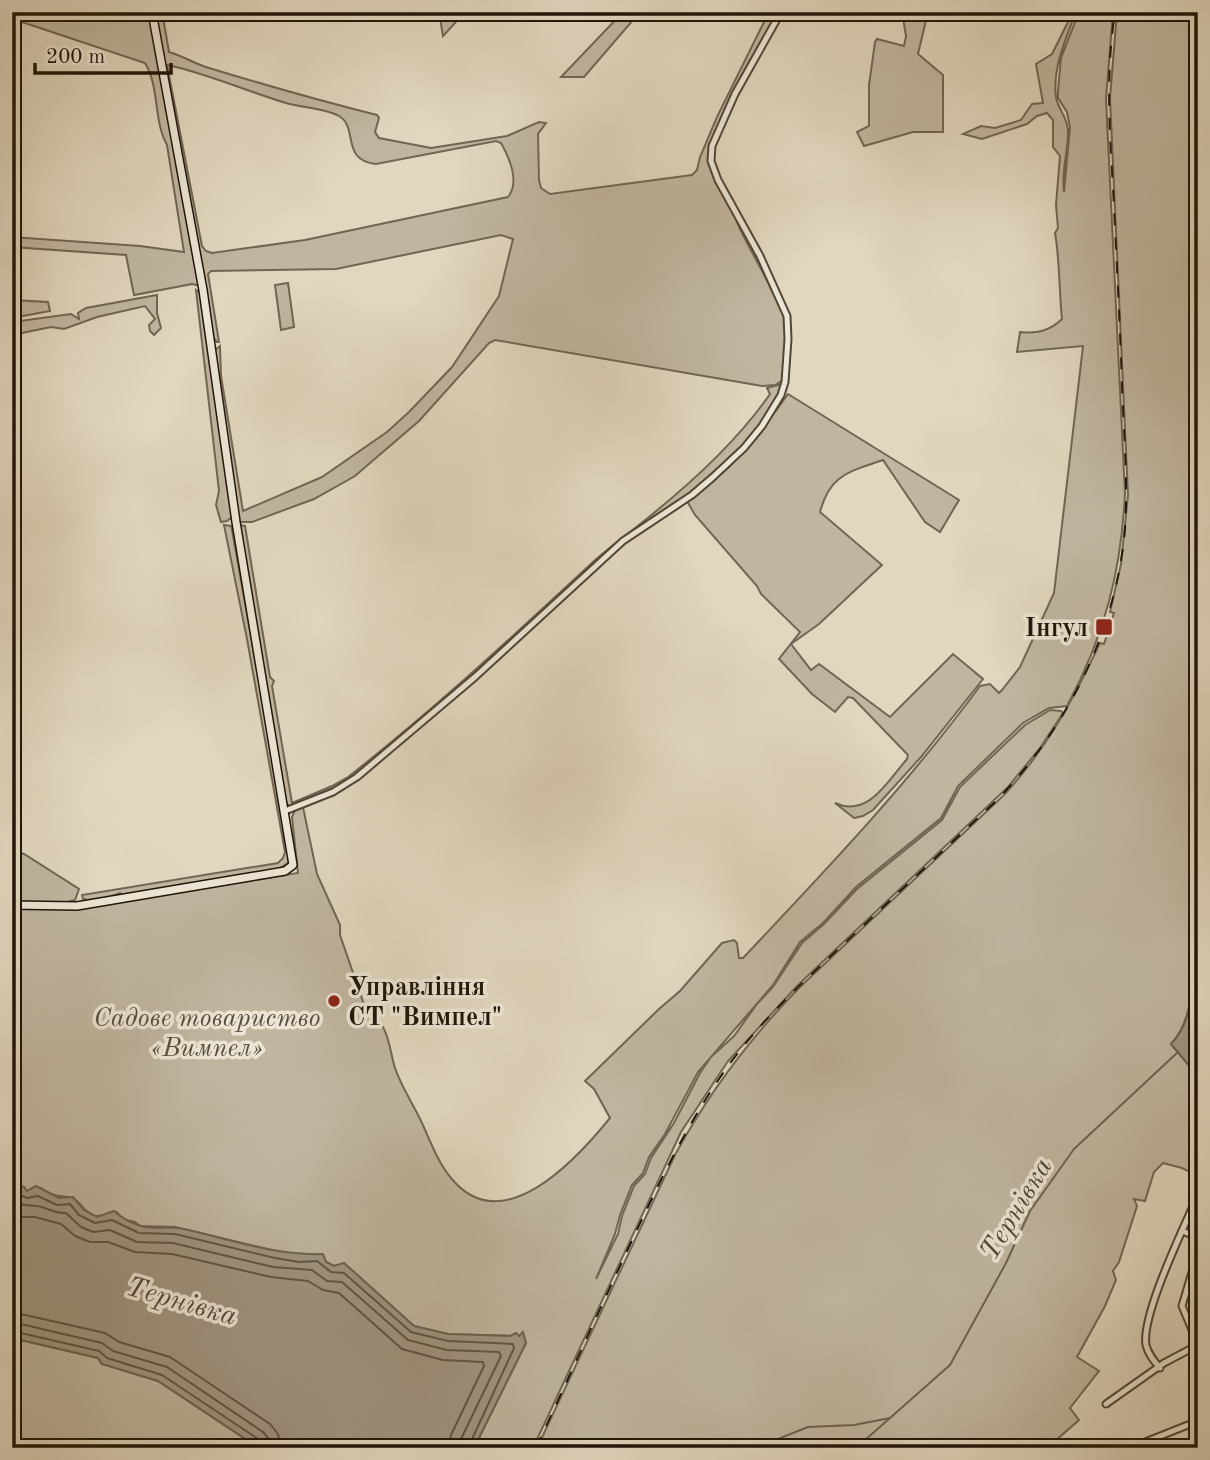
<svg xmlns="http://www.w3.org/2000/svg" width="1210" height="1460" font-family="'Old Standard TT',serif">
	<rect width="100%" height="100%" fill="#e1d7bf"/>
	<filter id="stains"><feTurbulence type="fractalNoise" baseFrequency=".00286" numOctaves="4"/><feColorMatrix values="0 0 0 0 .2 0 0 0 0 .09 0 0 0 0 .02 0 0 0 .5 -.17"/></filter>
	<radialGradient id="worn" r=".72"><stop offset=".6" stop-color="#630" stop-opacity="0"/><stop offset="1" stop-color="#630" stop-opacity=".3"/></radialGradient>
	<!-- green -->
	<g fill="#c0b6a0" stroke="#706654" stroke-width="2" fill-rule="evenodd">
		<path d="M 12,12 L 82,12 L 94,15 L 112,12 L 150,12 L 200,286 L 192,284 L 134,295 L 126,255 L 12,247 L 12,237 L 140,246 L 184,252 L 167,145 C 153,120 160,88 145,63 L 22,22 L 12,16 Z"/>
		<path d="M 153,12 L 162,12 L 169,52 C 183,56 195,64 209,68 C 265,85 321,101 377,115 L 379,118 L 375,132 L 379,138 L 431,148 L 507,136 L 539,122 L 546,123 L 538,134 L 539,180 L 541,188 L 550,194 L 692,175 L 697,170 L 700,157 L 717,117 L 769,12 L 778,12 L 710,145 C 706,170 720,184 730,205 C 734,213 736,221 740,229 C 753,256 770,283 782,311 C 790,332 785,358 783,380 L 775,385 L 762,386 L 495,340 L 489,343 L 419,421 L 355,476 L 314,499 L 252,522 L 240,522 L 238,520 L 214,351 L 220,346 L 221,376 L 243,511 L 322,477 L 387,432 L 409,412 L 452,367 L 499,296 L 513,239 L 501,235 L 336,269 L 211,271 L 208,274 L 219,342 L 217,342 L 212,336 ZM 167,65 C 203,72 249,92 286,103 C 303,108 325,108 339,116 C 359,128 340,160 376,164 L 496,141 L 501,143 C 510,159 520,182 508,197 L 305,240 L 212,253 L 206,251 L 202,246 Z"/>
		<polygon points="439,12 465,12 443,36"/>
		<polygon points="623,12 640,12 584,77 561,77"/>
		<polygon points="902,12 928,12 918,54 943,75 943,132 913,132 864,146 857,132 869,126 869,85 875,42 877,39 904,46 906,36"/>
		<path d="M 1073,12 L 1076,12 C 1066,38 1052,69 1056,97 C 1058,110 1068,117 1068,132 C 1068,153 1061,172 1064,192 L 1070,127 L 1067,112 L 1058,98 L 1058,91 L 1061,58 L 1079,12 L 1113,12 L 1106,99 L 1125,494 C 1121,573 1104,637 1067,706 L 1049,708 L 1023,723 L 958,786 L 941,818 L 856,887 L 823,923 L 800,942 L 773,985 L 698,1072 L 665,1134 L 649,1157 L 643,1173 L 632,1185 L 620,1215 L 615,1234 L 596,1279 L 618,1234 L 622,1216 L 634,1186 L 645,1174 L 651,1158 L 674,1123 L 700,1073 L 711,1057 L 734,1036 L 757,1004 L 773,987 L 802,943 L 824,924 L 857,889 L 942,820 L 960,787 L 1025,725 L 1050,710 L 1061,711 L 1063,713 L 1040,748 L 1008,787 L 798,985 L 728,1061 L 681,1132 L 533,1448 L 474,1448 L 526,1343 L 519,1336 L 448,1334 L 414,1326 L 344,1263 L 334,1266 L 326,1262 L 322,1254 L 300,1255 L 276,1251 L 175,1227 L 140,1226 L 135,1222 L 122,1219 L 117,1212 C 109,1212 103,1217 95,1216 C 86,1214 84,1207 77,1201 C 66,1192 56,1201 41,1188 L 27,1191 L 24,1188 L 12,1186 L 12,908 L 77,909 L 298,873 L 292,817 L 295,810 L 303,807 L 317,874 L 340,925 L 340,935 L 367,1013 C 389,1021 389,1049 395,1068 C 401,1086 413,1104 421,1121 C 430,1140 437,1161 451,1178 C 502,1241 576,1160 610,1118 L 594,1089 L 585,1081 L 659,1009 L 680,991 L 722,943 L 734,940 L 737,943 L 739,958 L 743,958 C 826,870 908,784 980,686 L 990,684 L 999,693 L 1002,690 L 1020,667 L 1054,593 L 1083,346 L 1017,352 L 1020,332 C 1036,334 1050,331 1062,319 C 1059,291 1060,261 1055,233 L 1058,228 L 1056,205 L 1060,156 L 1053,147 L 1053,120 L 1047,113 L 1037,116 L 1027,124 L 982,139 L 963,134 L 981,126 L 995,128 L 1021,120 L 1032,104 L 1043,103 L 1036,64 L 1052,54 Z"/>
		<path d="M 1117,12 L 1198,12 L 1198,959 C 1190,988 1193,1020 1171,1044 L 1191,1068 L 1198,1060 L 1198,1176 L 1182,1168 L 1163,1163 L 1154,1172 L 1145,1201 L 1134,1199 L 1137,1206 L 1119,1262 L 1113,1271 L 1116,1280 L 1105,1306 L 1077,1357 L 1099,1371 L 1070,1408 L 1079,1420 L 1047,1448 L 537,1448 L 675,1155 C 709,1092 750,1038 800,987 L 1004,795 C 1047,748 1073,700 1100,643 L 1104,644 L 1114,613 L 1110,612 L 1121,564 L 1128,495 L 1110,98 Z"/>
		<polygon points="288,283 294,327 281,330 275,285"/>
		<polygon points="196,290 200,293 232,517 227,521 221,522 216,505 219,491"/>
		<polygon points="157,295 157,313 161,328 154,335 150,331 149,325 155,319 145,306 97,317 64,329 51,327 12,335 12,322 71,314 79,319 78,313 86,308"/>
		<polygon points="12,300 48,302 50,311 12,318"/>
		<path d="M 782,384 L 778,398 L 751,438 L 690,494 L 622,540 L 473,675 L 356,775 L 332,790 L 289,806 L 286,803 L 238,525 L 245,526 L 270,677 L 274,681 L 272,686 L 292,803 L 332,786 L 348,777 C 434,710 513,636 593,562 C 613,544 635,529 655,512 C 698,477 739,439 770,394 L 767,388 Z"/>
		<path d="M 788,394 L 959,500 L 940,532 L 925,522 L 883,460 C 849,472 830,474 820,512 L 882,565 L 819,624 L 791,644 L 811,670 L 819,664 L 890,717 L 953,654 L 983,679 L 921,757 L 873,810 L 863,816 L 854,818 L 835,803 C 868,818 887,782 907,759 L 908,755 L 853,698 L 848,697 L 835,712 L 812,694 L 779,659 L 800,632 L 761,594 L 757,586 L 695,515 L 687,501 C 729,474 760,434 788,394 Z"/>
		<path d="M 224,525 L 231,526 L 232,530 L 290,857 L 288,863 L 277,870 L 121,895 L 120,893 C 109,897 97,903 83,899 L 82,895 L 278,863 L 283,858 L 285,852 L 247,639 Z"/>
		<polygon points="12,850 24,854 79,889 75,900 63,903 12,902"/>
		<polygon points="12,1338 98,1358 102,1364 158,1381 259,1448 12,1448"/>
	</g>
	<!-- water -->
	<g fill="#9f9581" stroke="#6c6251" stroke-width="2">
		<path d="M 1198,959 L 1198,1060 L 1191,1068 L 1171,1044 C 1194,1020 1190,988 1198,959 Z"/>
		<path d="M 15,1185 L 24,1187 L 27,1191 L 36,1186 L 59,1198 L 73,1197 L 84,1210 L 97,1217 L 114,1211 C 122,1218 131,1223 141,1226 C 153,1230 167,1226 179,1228 C 227,1238 274,1256 323,1254 L 326,1262 L 334,1266 L 344,1263 L 414,1326 L 448,1334 L 510,1336 L 516,1333 L 519,1336 L 523,1332 L 526,1343 L 474,1448 L 259,1448 L 158,1381 L 102,1364 L 98,1358 L 12,1338 L 12,1186 Z"/>
	</g>
	<g fill="none" stroke-linecap="round" stroke-linejoin="round">
		<!-- shore -->
		<g stroke="#5f5544" stroke-width="2">
			<polyline points="12,1192 27,1198 38,1196 57,1205 70,1204 79,1215 95,1223 112,1220 139,1233 175,1234 275,1258 299,1262 317,1261 331,1272 344,1273 411,1332 448,1341 513,1344 514,1348 468,1448"/>
			<path d="M 12,1201 C 22,1206 26,1205 36,1206 C 47,1207 54,1214 66,1213 L 81,1227 L 93,1232 L 110,1230 L 137,1242 L 173,1243 L 273,1267 L 312,1270 L 327,1281 L 342,1282 L 408,1340 L 447,1350 L 499,1352 L 501,1356 L 461,1439 L 460,1448"/>
			<polyline points="12,1213 21,1217 35,1217 61,1224 75,1236 90,1242 108,1242 135,1252 172,1254 271,1277 308,1281 323,1290 339,1293 402,1349 443,1360 483,1362 484,1366 451,1435 449,1448"/>
			<polyline points="12,1312 105,1333 119,1342 170,1357 270,1424 278,1434 281,1448"/>
			<polyline points="12,1322 102,1343 113,1351 167,1367 263,1432 269,1439 270,1448"/>
			<polyline points="12,1331 99,1351 107,1358 162,1375 258,1439 262,1448"/>
		</g>
		<!-- stream -->
		<g stroke="#6c6251" stroke-width="2">
			<polyline points="755,1448 808,1427 854,1425 890,1418"/>
			<polyline points="856,1448 950,1365 1006,1263 1030,1211 1074,1149 1178,1052"/>
		</g>
		<!-- street casing -->
		<g stroke="#504636" stroke-width="9">
			<g id="street">
				<polyline points="285,811 333,792 357,777 475,677 623,541 692,495 713,477 744,448 762,426 781,395 785,382 788,339 787,316 760,256 718,180 711,161 712,146 735,94 781,12"/>
				<polyline points="1182,1231 1198,1237"/>
				<polyline points="1198,1252 1182,1306 1198,1344"/>
				<path d="M 1160,1368 C 1154,1361 1148,1354 1146,1345 C 1141,1315 1185,1225 1198,1195"/>
				<polyline points="1106,1404 1164,1363 1198,1345"/>
				<polyline points="1130,1448 1198,1421"/>
			</g>
		</g>
		<!-- secondary casing -->
		<g stroke="#1f1508" stroke-width="10">
			<polyline id="secondary" points="12,905 77,906 285,871 293,865 236,522 203,290 152,12"/>
		</g>
		<!-- street -->
		<use href="#street" stroke="#ece5d5" stroke-width="5"/>
		<!-- secondary -->
		<use href="#secondary" stroke="#ece5d5" stroke-width="7"/>
		<!-- rail -->
		<path stroke="#1f1508" stroke-width="2" stroke-dasharray="12 12" stroke-linecap="butt" d="M 536,1448 C 567,1381 597,1315 628,1249 C 658,1185 687,1123 728,1066 C 749,1037 774,1011 799,986 L 996,801 C 1067,728 1116,632 1125,529 C 1128,482 1124,434 1122,387 C 1120,320 1116,253 1113,186 C 1109,128 1106,70 1115,12"/>
	</g>
	<!-- markers -->
	<g fill="#8f2418" stroke="#ece5d5" stroke-width="2.5">
		<rect x="1095" y="618" width="18" height="18" rx="3.5"/>
		<circle cx="334" cy="1001" r="7"/>
	</g>
	<g text-anchor="middle" stroke-width="7" stroke-linejoin="round" paint-order="stroke">
		<!-- poi labels -->
		<g font-size="26" font-weight="bold" fill="#1f1508" stroke="#ece5d5" text-anchor="end">
			<text x="1088" y="636">Інгул</text>
			<text x="348" y="995" text-anchor="start">Управління<tspan x="348" dy="30">СТ "Вимпел"</tspan></text>
		</g>
		<!-- park labels -->
		<g font-size="26" font-style="italic" fill="#574d3d" stroke="#ece5d5">
			<text x="207" y="1026">Садове товариство<tspan x="207" dy="30">«Вимпел»</tspan></text>
		</g>
		<!-- water labels -->
		<g font-size="28" font-style="italic" fill="#524838" stroke="#ece5d5">
			<text transform="translate(1015 1208) rotate(-59)" y="10">Тернівка</text>
			<text transform="translate(182 1300) rotate(16)" y="10">Тернівка</text>
		</g>
	</g>
	<!-- margin -->
	<rect width="1210" height="1460" fill="none" stroke="#e1d7bf" stroke-width="42"/>
	<rect x="14" y="14" width="1182" height="1432" fill="none" stroke="#1f1508" stroke-width="3.5"/>
	<rect x="21" y="21" width="1168" height="1418" fill="none" stroke="#1f1508" stroke-width="2"/>
	<!-- scale -->
	<path d="M35 63v10h136v-10" fill="none" stroke="#1f1508" stroke-width="3.5"/>
	<text x="46" y="63" font-size="21" fill="#1f1508" stroke="#ece5d5" stroke-width="5" paint-order="stroke">200 m</text>
	<rect width="100%" height="100%" filter="url(#stains)"/>
	<rect width="100%" height="100%" fill="url(#worn)"/>
</svg>
